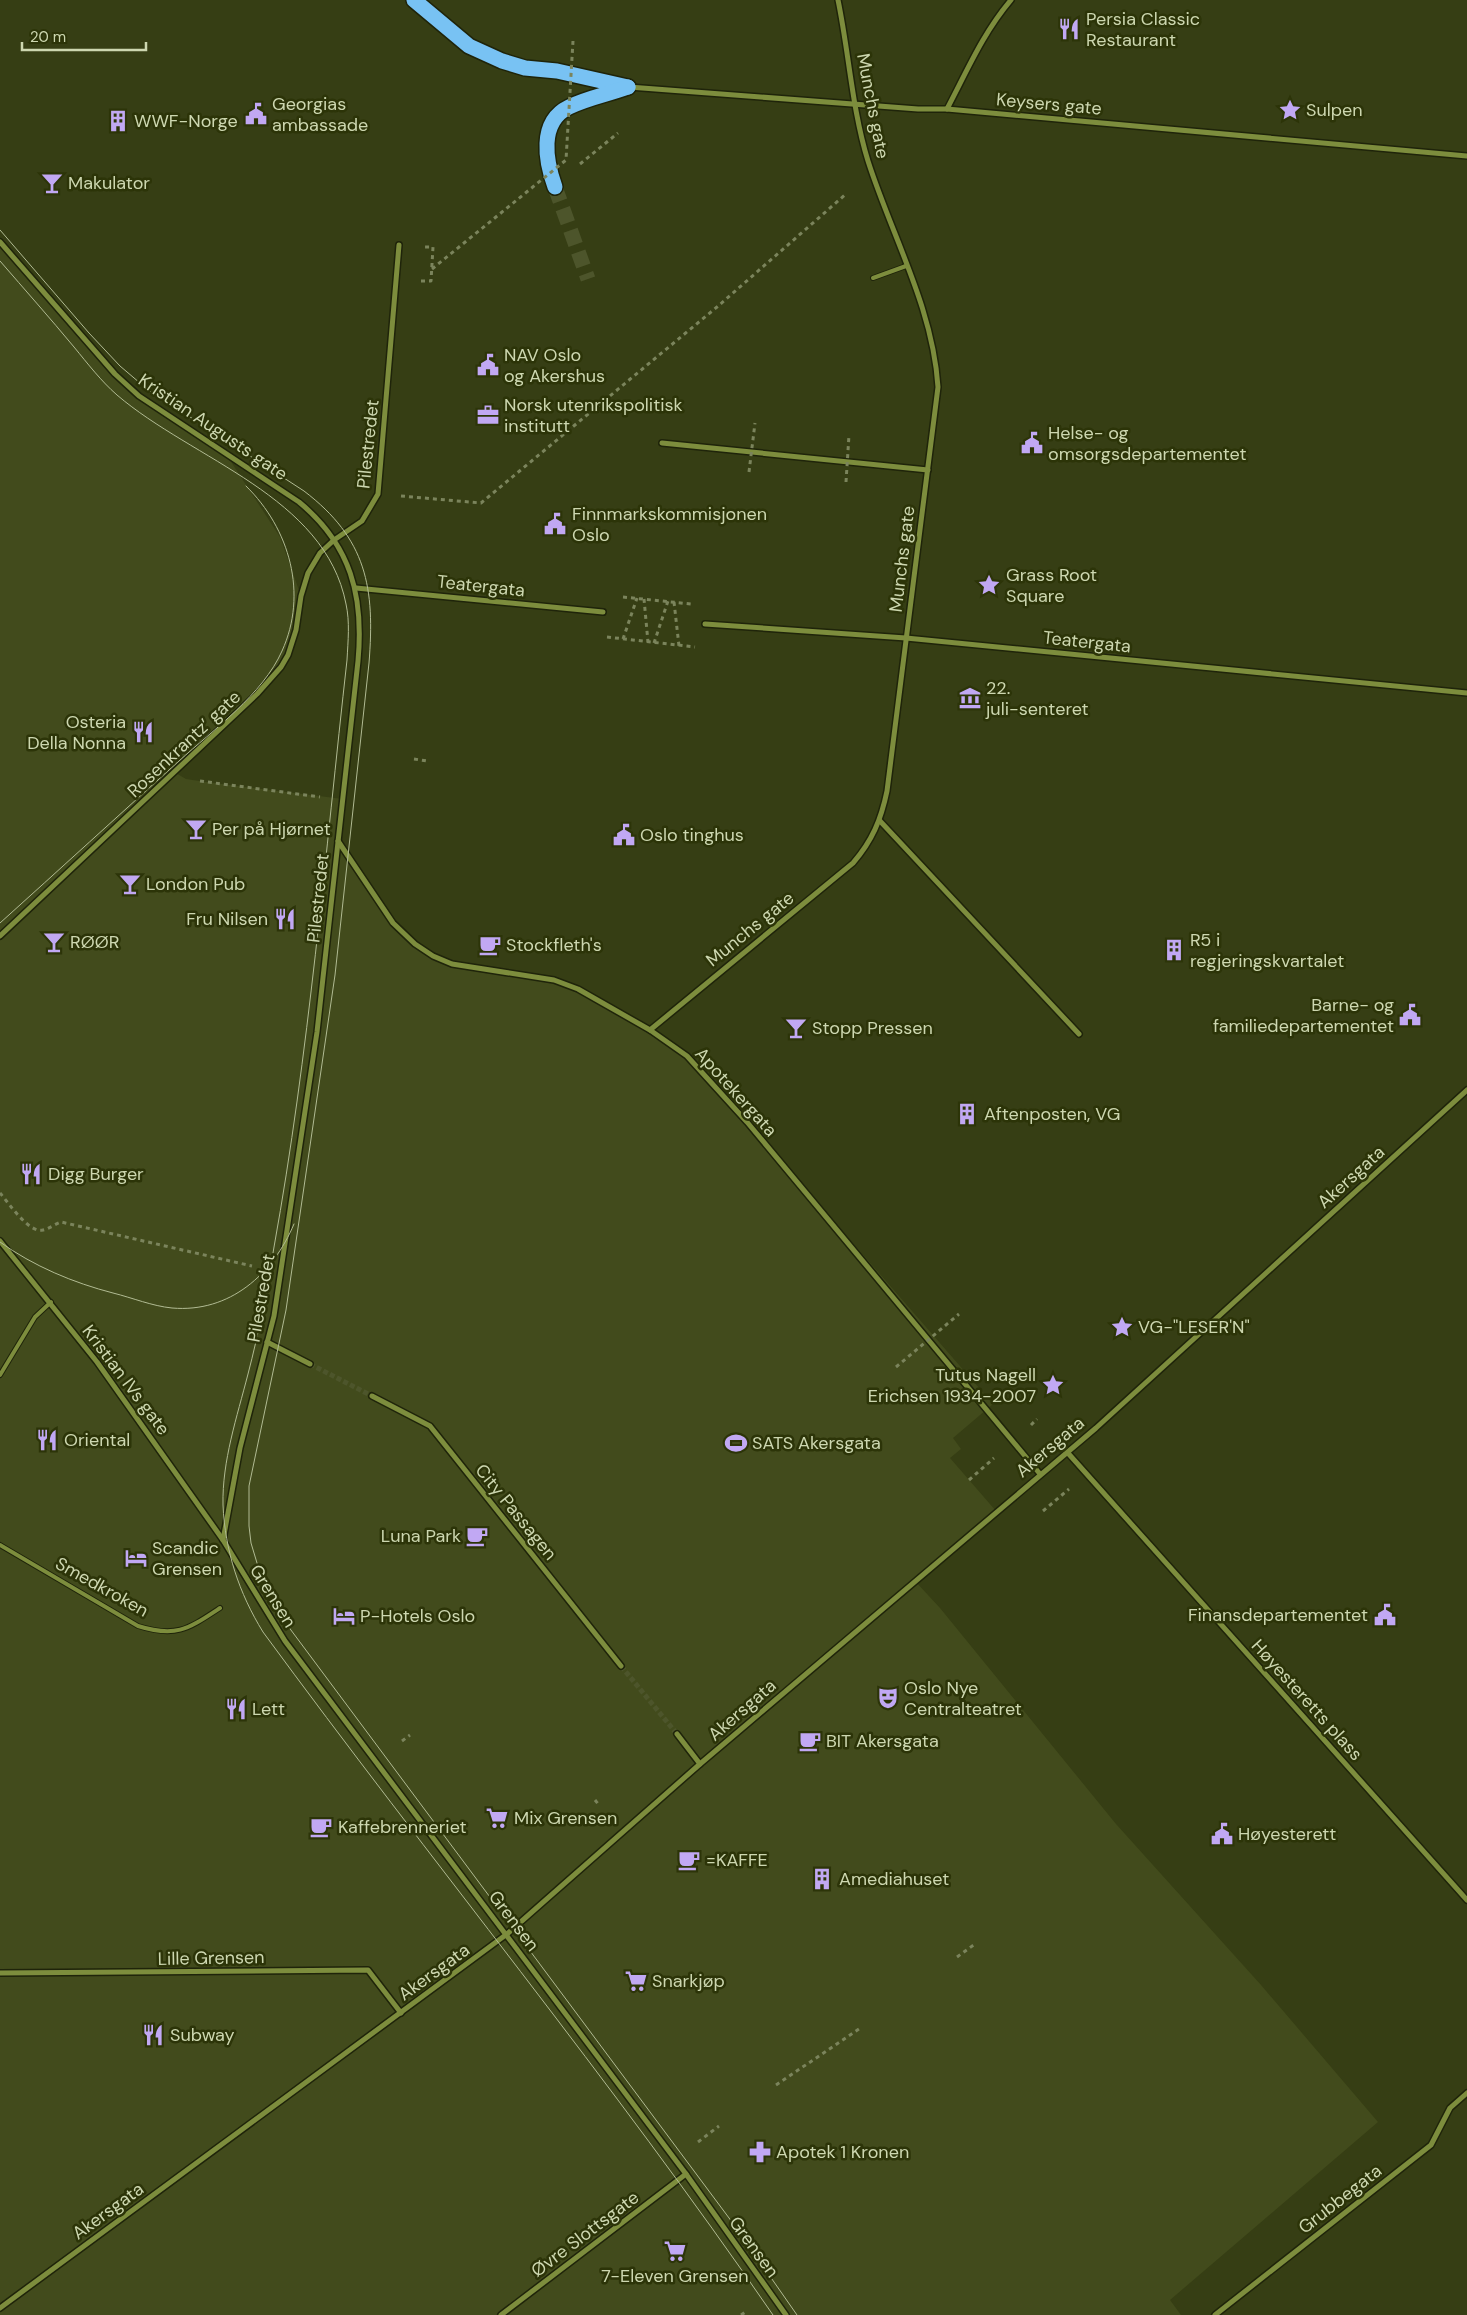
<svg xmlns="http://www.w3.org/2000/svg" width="1467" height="2315" font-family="'DM Sans',sans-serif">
	<rect width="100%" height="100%" fill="#363e14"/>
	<!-- built -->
	<polygon fill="#424b1c" points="0,242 85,340 139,396 224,451 280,537 301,596 288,655 272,678 174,772 186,779 206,782 343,799 338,840 393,923 415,944 452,964 554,980 600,1001 687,1056 710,1079 993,1404 953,1438 961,1449 950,1458 996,1511 915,1581 940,1608 1116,1824 1261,1985 1378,2122 1170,2300 1181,2315 0,2315"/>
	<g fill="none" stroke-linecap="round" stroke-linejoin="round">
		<!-- street-tunnel -->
		<g stroke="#4d552b" stroke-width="5" stroke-dasharray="5 2.5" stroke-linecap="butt">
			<polyline points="310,1364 372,1396"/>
			<polyline points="621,1666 677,1734"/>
		</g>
		<!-- highway-tunnel -->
		<polyline stroke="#4d552b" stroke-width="15" stroke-dasharray="15 8" stroke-linecap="butt" points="555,187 588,279"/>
		<!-- lane casing -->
		<g stroke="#1f240a" stroke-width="6">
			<g id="lane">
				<polyline points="873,278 906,266"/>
				<polyline points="0,1375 35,1317 51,1302"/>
				<path d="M 0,1545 L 138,1626 C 176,1638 188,1629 220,1608"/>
			</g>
		</g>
		<!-- street casing -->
		<g stroke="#1f240a" stroke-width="8">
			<g id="street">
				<polyline points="629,87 918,109 947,109 1467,156"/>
				<path d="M 947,109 C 967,71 983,33 1011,0"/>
				<path d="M 0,242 L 115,374 L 139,396 L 299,502 C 351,545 364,596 358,661 L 317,1032 L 274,1316 L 240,1448 L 223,1540"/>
				<polyline points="662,443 928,470"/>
				<polyline points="356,588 603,612"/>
				<polyline points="705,624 906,638 1467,693"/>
				<polyline points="880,821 1079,1034"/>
				<polyline points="338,841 393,923 415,944 433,956 452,964 554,980 578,989 650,1030 687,1056 747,1122 1040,1474"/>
				<polyline points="0,936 257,694 281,667 288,655 296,630 301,596 308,573 320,553 334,540 362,521 378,494 399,245"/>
				<path d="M 650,1030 L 853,863 C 872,841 881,820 887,791 L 938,387 C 933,308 892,236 868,161 C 852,109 849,53 838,0"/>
				<polyline points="0,1241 97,1362 223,1540 285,1641 686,2174 786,2315"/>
				<polyline points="267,1342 310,1364"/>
				<polyline points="372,1396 430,1426 621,1666"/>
				<polyline points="1067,1452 1467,1900"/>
				<polyline points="677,1734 700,1764"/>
				<polyline points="0,1973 368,1970 401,2013"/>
				<polyline points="0,2308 507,1934 700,1764 1096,1428 1467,1090"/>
				<polyline points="501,2315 686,2174"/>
				<polyline points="1215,2315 1431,2145 1450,2108 1467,2093"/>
			</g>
		</g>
		<!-- highway casing -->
		<g stroke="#1f240a" stroke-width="18">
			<g id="highway">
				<polyline points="414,0 469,46 502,61 525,68 557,71 628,87"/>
				<path d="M 555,187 C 546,162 538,122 569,107 C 587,98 609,94 628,87"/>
			</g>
		</g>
		<!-- path -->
		<g stroke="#7b845c" stroke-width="3" stroke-dasharray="4 4" stroke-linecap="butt">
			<polyline points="580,164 618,133"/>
			<polyline points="421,281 431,281 433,247 423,247"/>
			<polyline points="401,496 481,503 717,307 846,194"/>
			<polyline points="623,597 691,604"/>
			<polyline points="644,599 648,642"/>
			<polyline points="674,602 679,646"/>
			<polyline points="607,637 695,647"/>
			<polyline points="623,639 637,598"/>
			<polyline points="654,643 668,601"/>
			<polyline points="414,759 427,761"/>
			<polyline points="200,781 320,797"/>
			<path d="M 0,1193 C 8,1202 29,1234 43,1230 C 49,1229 55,1224 61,1222 L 252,1266"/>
			<polyline points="1031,1425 1037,1419"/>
			<polyline points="969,1480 994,1458"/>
			<polyline points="1043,1511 1069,1489"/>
			<polyline points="402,1741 410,1735"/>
			<polyline points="595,1800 599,1805"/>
			<polyline points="957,1957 975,1944"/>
			<polyline points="776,2085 862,2027"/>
			<polyline points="698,2142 719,2126"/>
			<polyline points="741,2315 747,2311"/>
		</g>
		<!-- lane -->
		<use href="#lane" stroke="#7d8d3d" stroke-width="4"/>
		<!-- street -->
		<use href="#street" stroke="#7d8d3d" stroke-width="5"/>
		<!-- highway -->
		<use href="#highway" stroke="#78c2f3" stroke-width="15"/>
		<!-- tram -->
		<g stroke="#b1bb93" stroke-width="1">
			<path d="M 0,230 L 89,333 L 120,366 L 147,389 L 304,491 C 367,539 375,588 369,663 L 335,975 L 286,1310 L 249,1486 L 249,1526 L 251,1543 L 263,1583 L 282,1618 L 735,2226 L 797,2315"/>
			<path d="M 0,261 C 25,290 50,318 74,347 C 88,364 101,381 117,395 C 193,460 325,496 346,604 C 350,622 348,641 347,660 C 325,856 309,1053 274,1247 C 267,1290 259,1332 248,1374 C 237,1417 222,1461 223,1505 C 225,1551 239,1593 263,1632 C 431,1861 612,2081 773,2315"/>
			<path d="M 0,923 C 60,869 119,815 179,761 C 213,730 263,694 282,651 C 308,594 290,529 246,486"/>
			<path d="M 0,1242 C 33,1266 74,1283 113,1293 C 133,1298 152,1306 172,1308 C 230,1313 273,1274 294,1224"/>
		</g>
		<!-- path-bridge -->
		<g stroke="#7b845c" stroke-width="3" stroke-dasharray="4 4" stroke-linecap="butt">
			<polyline points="432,269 566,160 573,41"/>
			<polyline points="749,472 755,423"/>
			<polyline points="846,482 849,435"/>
			<polyline points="896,1367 959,1314"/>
		</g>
	</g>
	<!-- icons -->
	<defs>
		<g id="restaurant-bare" transform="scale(1.725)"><path d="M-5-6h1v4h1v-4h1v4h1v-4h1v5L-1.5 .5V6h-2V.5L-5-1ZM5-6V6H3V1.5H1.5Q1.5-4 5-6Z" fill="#c1a8f3" stroke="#2c3408" stroke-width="2.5" paint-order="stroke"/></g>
		<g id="sight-bare" transform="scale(1.725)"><path d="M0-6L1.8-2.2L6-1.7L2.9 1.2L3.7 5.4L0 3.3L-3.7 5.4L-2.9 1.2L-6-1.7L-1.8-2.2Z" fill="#c1a8f3" stroke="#2c3408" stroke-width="2.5" paint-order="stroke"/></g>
		<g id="civic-bare" transform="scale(1.725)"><path d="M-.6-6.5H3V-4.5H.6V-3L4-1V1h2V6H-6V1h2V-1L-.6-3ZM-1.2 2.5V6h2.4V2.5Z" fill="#c1a8f3" stroke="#2c3408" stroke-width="2.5" paint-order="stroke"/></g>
		<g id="building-bare" transform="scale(1.725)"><path d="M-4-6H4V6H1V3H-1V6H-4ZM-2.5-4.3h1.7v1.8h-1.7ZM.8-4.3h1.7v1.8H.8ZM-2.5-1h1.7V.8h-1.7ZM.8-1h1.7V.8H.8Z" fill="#c1a8f3" stroke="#2c3408" stroke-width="2.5" paint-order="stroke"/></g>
		<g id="bar-bare" transform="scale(1.725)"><path d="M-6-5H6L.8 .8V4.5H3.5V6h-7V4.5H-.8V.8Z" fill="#c1a8f3" stroke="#2c3408" stroke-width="2.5" paint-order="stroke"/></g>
		<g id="office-bare" transform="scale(1.725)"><path d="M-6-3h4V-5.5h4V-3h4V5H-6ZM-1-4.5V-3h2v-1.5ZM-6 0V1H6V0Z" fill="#c1a8f3" stroke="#2c3408" stroke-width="2.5" paint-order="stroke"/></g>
		<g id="museum-bare" transform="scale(1.725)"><path d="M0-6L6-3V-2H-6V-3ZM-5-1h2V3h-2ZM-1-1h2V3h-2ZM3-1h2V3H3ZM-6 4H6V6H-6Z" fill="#c1a8f3" stroke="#2c3408" stroke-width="2.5" paint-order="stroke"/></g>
		<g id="cafe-bare" transform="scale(1.725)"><path d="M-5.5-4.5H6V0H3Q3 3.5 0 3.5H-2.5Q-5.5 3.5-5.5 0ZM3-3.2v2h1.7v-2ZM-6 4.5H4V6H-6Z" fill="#c1a8f3" stroke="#2c3408" stroke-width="2.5" paint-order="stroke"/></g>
		<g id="stadium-bare" transform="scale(1.725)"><path d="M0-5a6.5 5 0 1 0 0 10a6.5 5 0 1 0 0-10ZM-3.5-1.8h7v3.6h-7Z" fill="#c1a8f3" stroke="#2c3408" stroke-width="2.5" paint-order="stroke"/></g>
		<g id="hotel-bare" transform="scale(1.725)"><path d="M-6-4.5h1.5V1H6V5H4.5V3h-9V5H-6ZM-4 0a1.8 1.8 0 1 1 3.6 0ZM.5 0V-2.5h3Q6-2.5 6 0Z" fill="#c1a8f3" stroke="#2c3408" stroke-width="2.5" paint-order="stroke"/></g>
		<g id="theatre-bare" transform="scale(1.725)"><path d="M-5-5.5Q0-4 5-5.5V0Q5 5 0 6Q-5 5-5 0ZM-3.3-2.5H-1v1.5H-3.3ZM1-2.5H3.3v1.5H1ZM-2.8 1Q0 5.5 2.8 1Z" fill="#c1a8f3" stroke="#2c3408" stroke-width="2.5" paint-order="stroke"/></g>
		<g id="supermarket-bare" transform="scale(1.725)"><path d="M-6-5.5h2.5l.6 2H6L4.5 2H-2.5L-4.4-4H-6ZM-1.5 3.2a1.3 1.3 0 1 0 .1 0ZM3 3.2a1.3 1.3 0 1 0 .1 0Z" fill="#c1a8f3" stroke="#2c3408" stroke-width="2.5" paint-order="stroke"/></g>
		<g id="pharmacy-bare" transform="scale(1.725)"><path d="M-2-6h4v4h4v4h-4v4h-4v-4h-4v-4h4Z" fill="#c1a8f3" stroke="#2c3408" stroke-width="2.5" paint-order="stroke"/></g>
	</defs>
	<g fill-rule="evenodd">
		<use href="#restaurant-bare" x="1069" y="29"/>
		<use href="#sight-bare" x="1290" y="110"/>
		<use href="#civic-bare" x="256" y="114"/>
		<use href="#building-bare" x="118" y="121"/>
		<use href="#bar-bare" x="52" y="183"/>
		<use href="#civic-bare" x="488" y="365"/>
		<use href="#office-bare" x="488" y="415"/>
		<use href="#civic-bare" x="1032" y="443"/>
		<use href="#civic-bare" x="555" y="524"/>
		<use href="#sight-bare" x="989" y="585"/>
		<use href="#museum-bare" x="970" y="698"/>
		<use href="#restaurant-bare" x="143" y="732"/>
		<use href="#bar-bare" x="196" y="829"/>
		<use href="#civic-bare" x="624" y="835"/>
		<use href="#bar-bare" x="130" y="884"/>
		<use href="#restaurant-bare" x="285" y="919"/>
		<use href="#bar-bare" x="54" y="942"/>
		<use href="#cafe-bare" x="490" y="945"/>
		<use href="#building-bare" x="1174" y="950"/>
		<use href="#civic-bare" x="1410" y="1015"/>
		<use href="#bar-bare" x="796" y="1028"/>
		<use href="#building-bare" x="967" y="1114"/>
		<use href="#restaurant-bare" x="31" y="1174"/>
		<use href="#sight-bare" x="1122" y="1327"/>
		<use href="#sight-bare" x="1053" y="1385"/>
		<use href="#restaurant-bare" x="47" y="1440"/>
		<use href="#stadium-bare" x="736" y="1443"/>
		<use href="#cafe-bare" x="477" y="1536"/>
		<use href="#hotel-bare" x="136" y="1558"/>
		<use href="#civic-bare" x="1385" y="1615"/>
		<use href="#hotel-bare" x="344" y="1616"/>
		<use href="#theatre-bare" x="888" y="1698"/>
		<use href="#restaurant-bare" x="236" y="1709"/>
		<use href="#cafe-bare" x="810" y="1741"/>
		<use href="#supermarket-bare" x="497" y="1818"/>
		<use href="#cafe-bare" x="321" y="1827"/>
		<use href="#civic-bare" x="1222" y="1834"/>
		<use href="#cafe-bare" x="689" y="1860"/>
		<use href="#building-bare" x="822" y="1879"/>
		<use href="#supermarket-bare" x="636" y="1981"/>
		<use href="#restaurant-bare" x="153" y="2035"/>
		<use href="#pharmacy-bare" x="760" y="2152"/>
		<use href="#supermarket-bare" x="675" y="2251"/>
	</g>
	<g text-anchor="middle" stroke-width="5" stroke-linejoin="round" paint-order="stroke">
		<!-- poi labels -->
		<g font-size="18" fill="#cdd7b0" stroke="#2c3408" text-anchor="start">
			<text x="1086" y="25">Persia Classic<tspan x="1086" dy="21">Restaurant</tspan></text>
			<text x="272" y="110">Georgias<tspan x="272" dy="21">ambassade</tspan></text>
			<text x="1306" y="116">Sulpen</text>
			<text x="134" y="127">WWF-Norge</text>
			<text x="68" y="189">Makulator</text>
			<text x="504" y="361">NAV Oslo<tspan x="504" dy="21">og Akershus</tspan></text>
			<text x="504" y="411">Norsk utenrikspolitisk<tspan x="504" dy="21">institutt</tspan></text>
			<text x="1048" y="439">Helse- og<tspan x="1048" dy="21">omsorgsdepartementet</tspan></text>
			<text x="572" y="520">Finnmarkskommisjonen<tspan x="572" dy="21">Oslo</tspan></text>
			<text x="1006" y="581">Grass Root<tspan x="1006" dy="21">Square</tspan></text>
			<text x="986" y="694">22.<tspan x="986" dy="21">juli-senteret</tspan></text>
			<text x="126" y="728" text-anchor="end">Osteria<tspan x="126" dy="21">Della Nonna</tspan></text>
			<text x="212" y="835">Per på Hjørnet</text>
			<text x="640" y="841">Oslo tinghus</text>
			<text x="146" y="890">London Pub</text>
			<text x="268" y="925" text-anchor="end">Fru Nilsen</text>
			<text x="1190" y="946">R5 i<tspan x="1190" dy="21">regjeringskvartalet</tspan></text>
			<text x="70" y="948">RØØR</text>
			<text x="506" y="951">Stockfleth's</text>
			<text x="1394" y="1011" text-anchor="end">Barne- og<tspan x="1394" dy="21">familiedepartementet</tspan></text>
			<text x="812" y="1034">Stopp Pressen</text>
			<text x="984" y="1120">Aftenposten, VG</text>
			<text x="48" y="1180">Digg Burger</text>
			<text x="1138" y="1333">VG-"LESER'N"</text>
			<text x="1036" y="1381" text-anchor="end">Tutus Nagell<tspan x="1036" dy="21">Erichsen 1934-2007</tspan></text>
			<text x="64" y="1446">Oriental</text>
			<text x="752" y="1449">SATS Akersgata</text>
			<text x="461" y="1542" text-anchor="end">Luna Park</text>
			<text x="152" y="1554">Scandic<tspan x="152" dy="21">Grensen</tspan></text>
			<text x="1368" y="1621" text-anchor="end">Finansdepartementet</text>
			<text x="360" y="1622">P-Hotels Oslo</text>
			<text x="904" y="1694">Oslo Nye<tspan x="904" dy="21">Centralteatret</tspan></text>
			<text x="252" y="1715">Lett</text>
			<text x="826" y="1747">BIT Akersgata</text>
			<text x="514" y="1824">Mix Grensen</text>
			<text x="338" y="1833">Kaffebrenneriet</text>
			<text x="1238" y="1840">Høyesterett</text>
			<text x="706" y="1866">=KAFFE</text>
			<text x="839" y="1885">Amediahuset</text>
			<text x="652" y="1987">Snarkjøp</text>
			<text x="170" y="2041">Subway</text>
			<text x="776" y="2158">Apotek 1 Kronen</text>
			<text x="675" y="2282" text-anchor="middle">7-Eleven Grensen</text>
		</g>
		<!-- street labels -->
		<g font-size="18" fill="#cdd7b0" stroke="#2c3408">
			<text transform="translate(1049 104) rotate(5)" y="6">Keysers gate</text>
			<text transform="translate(873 106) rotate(79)" y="6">Munchs gate</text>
			<text transform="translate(213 427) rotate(34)" y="6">Kristian Augusts gate</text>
			<text transform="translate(368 444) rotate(-84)" y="6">Pilestredet</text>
			<text transform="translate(902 559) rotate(-83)" y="6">Munchs gate</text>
			<text transform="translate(481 586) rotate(6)" y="6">Teatergata</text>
			<text transform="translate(1087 642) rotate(6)" y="6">Teatergata</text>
			<text transform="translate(184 744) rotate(-43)" y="6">Rosenkrantz’ gate</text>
			<text transform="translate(318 898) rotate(-84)" y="6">Pilestredet</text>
			<text transform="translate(750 929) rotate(-39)" y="6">Munchs gate</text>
			<text transform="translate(736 1092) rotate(48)" y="6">Apotekergata</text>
			<text transform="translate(1351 1177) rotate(-42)" y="6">Akersgata</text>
			<text transform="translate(261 1298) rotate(-80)" y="6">Pilestredet</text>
			<text transform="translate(126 1380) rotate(53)" y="6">Kristian IVs gate</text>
			<text transform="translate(1050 1447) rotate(-40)" y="6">Akersgata</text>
			<text transform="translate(516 1512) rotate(51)" y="6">City Passagen</text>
			<text transform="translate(102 1587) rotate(29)" y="6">Smedkroken</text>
			<text transform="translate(273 1596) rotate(58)" y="6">Grensen</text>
			<text transform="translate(1307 1700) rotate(48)" y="6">Høyesteretts plass</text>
			<text transform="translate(742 1710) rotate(-41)" y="6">Akersgata</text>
			<text transform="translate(514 1921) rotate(53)" y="6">Grensen</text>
			<text transform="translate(211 1958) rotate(-1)" y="6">Lille Grensen</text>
			<text transform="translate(434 1972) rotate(-36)" y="6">Akersgata</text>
			<text transform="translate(1340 2199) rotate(-38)" y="6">Grubbegata</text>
			<text transform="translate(108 2211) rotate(-36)" y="6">Akersgata</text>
			<text transform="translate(585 2234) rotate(-37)" y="6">Øvre Slottsgate</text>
			<text transform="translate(754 2247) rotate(54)" y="6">Grensen</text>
		</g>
	</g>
	<!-- scale -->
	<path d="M22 42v8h124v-8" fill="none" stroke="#cdd7b0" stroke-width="2.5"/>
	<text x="30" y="42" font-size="15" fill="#cdd7b0" stroke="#2c3408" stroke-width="4" paint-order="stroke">20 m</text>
</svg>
